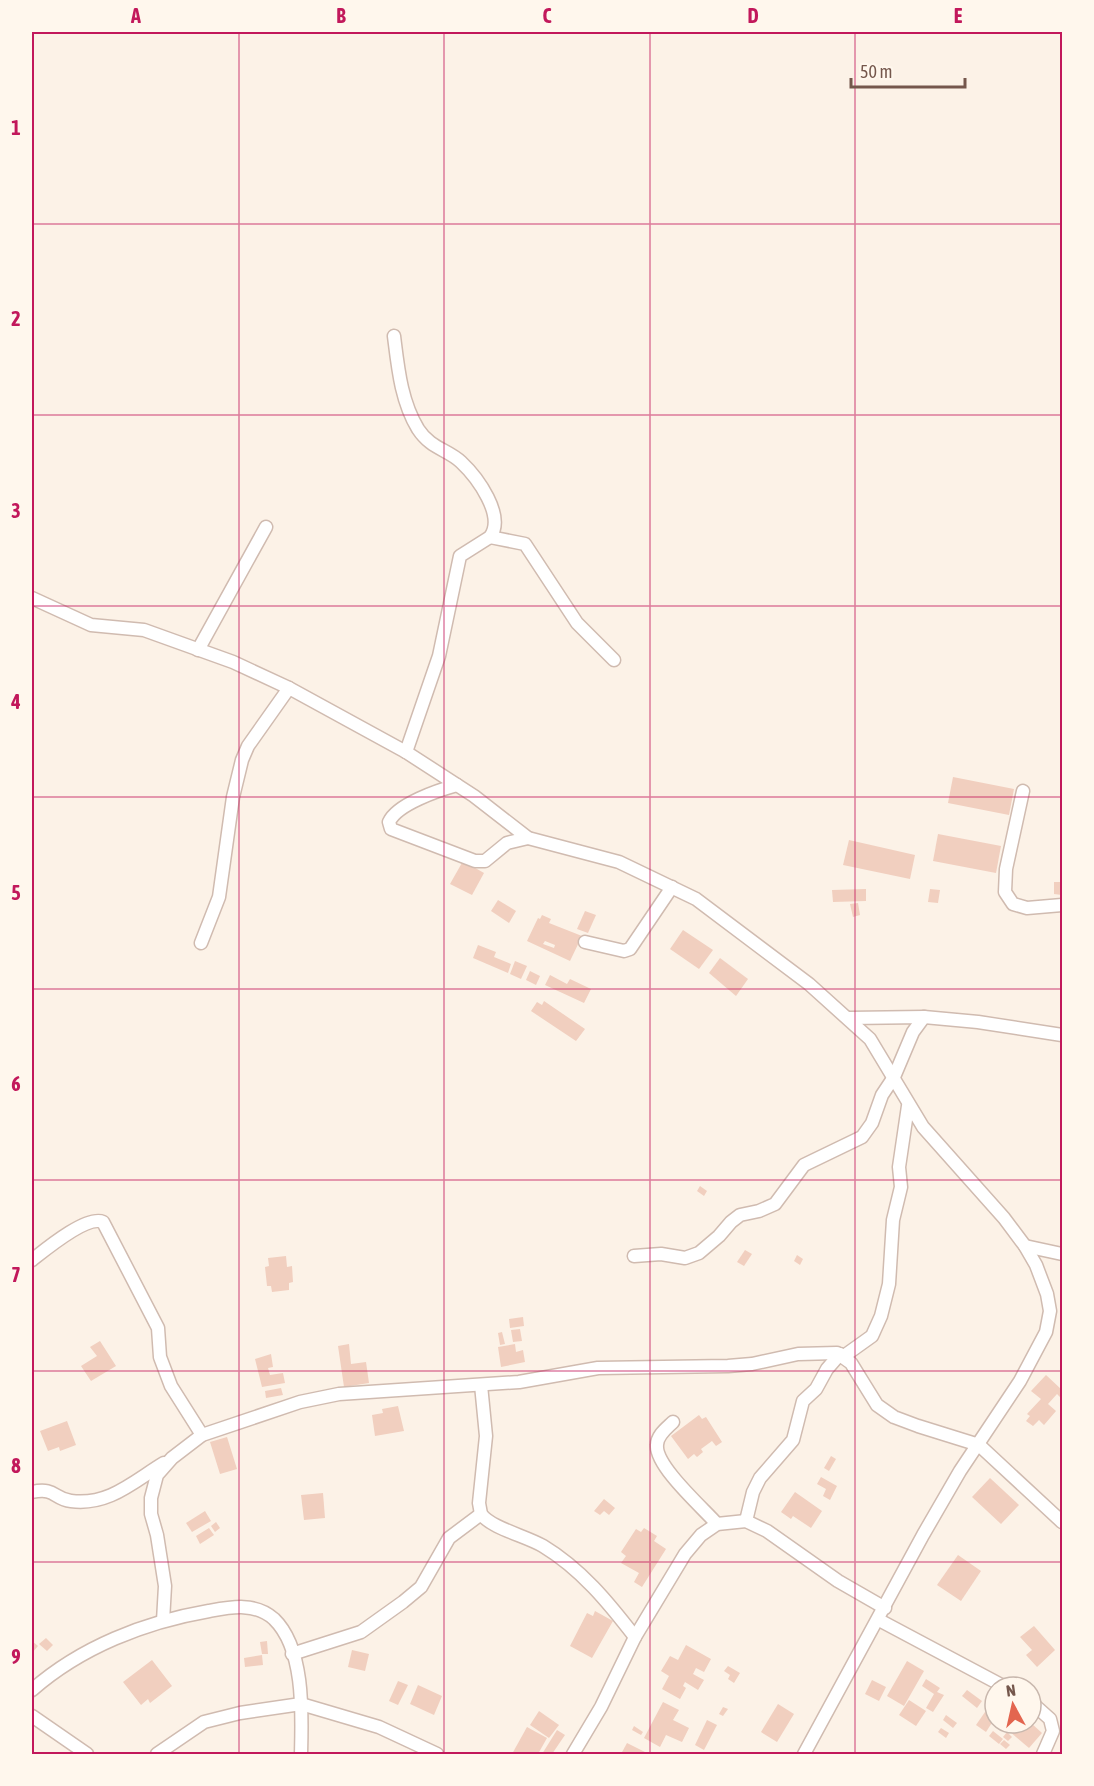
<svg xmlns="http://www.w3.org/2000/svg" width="1094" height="1786" font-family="'Asap Condensed',sans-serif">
	<rect width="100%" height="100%" fill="#fcf2e7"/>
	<!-- building -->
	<g fill="#f1cfbf" fill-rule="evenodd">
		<polygon points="953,777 1014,789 1009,815 948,803"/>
		<polygon points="938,834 1001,846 996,873 933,861"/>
		<polygon points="849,840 915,855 910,879 843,865"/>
		<polygon points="463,861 484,873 472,895 450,884"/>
		<polygon points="1054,882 1062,882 1062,895 1054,894"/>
		<polygon points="866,889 866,901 833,902 832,890"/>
		<polygon points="930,889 940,890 938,903 928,902"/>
		<polygon points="498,900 516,911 509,923 491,911"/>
		<polygon points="858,903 860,915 853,917 850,904"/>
		<polygon points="585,911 596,915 588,933 577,929"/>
		<path d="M 542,915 L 551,919 L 549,923 L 582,936 L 570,961 L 527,941 L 538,918 L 540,919 ZM 545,941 L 555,945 L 554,948 L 543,944 Z"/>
		<polygon points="683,930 713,950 699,969 670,949"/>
		<polygon points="478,945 496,952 494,957 511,964 508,973 473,958"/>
		<polygon points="720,958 748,979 736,996 709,973"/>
		<polygon points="515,961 527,966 521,979 510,974"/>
		<polygon points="530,971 540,976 536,985 526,980"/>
		<polygon points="550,975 567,984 570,979 591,989 584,1003 545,985"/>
		<polygon points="544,1001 585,1029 576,1041 531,1011 537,1002 542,1005"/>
		<polygon points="700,1186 707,1191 704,1196 697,1191"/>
		<polygon points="745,1250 752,1254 744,1266 737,1262"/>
		<polygon points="797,1255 803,1259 800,1265 794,1261"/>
		<polygon points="286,1256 287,1267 292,1266 293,1282 289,1283 289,1290 272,1292 271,1286 267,1286 265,1267 269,1266 268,1258"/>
		<polygon points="523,1317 524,1326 510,1328 509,1319"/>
		<polygon points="520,1329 522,1341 513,1342 511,1330"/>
		<polygon points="502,1332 505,1344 500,1345 498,1333"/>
		<polygon points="100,1341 116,1366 91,1381 81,1366 97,1356 90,1347"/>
		<polygon points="349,1344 351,1364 366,1362 369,1383 344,1387 338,1346"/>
		<polygon points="515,1344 516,1352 523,1350 525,1362 501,1367 498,1347"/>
		<polygon points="271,1354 273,1367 268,1368 270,1375 283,1373 285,1383 262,1387 255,1359"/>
		<polygon points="1046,1375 1062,1390 1062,1399 1057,1394 1048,1404 1056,1411 1044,1425 1039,1420 1033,1426 1026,1421 1030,1416 1027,1414 1041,1399 1031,1391"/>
		<polygon points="281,1388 283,1395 266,1398 265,1391"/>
		<polygon points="398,1406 404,1431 375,1436 372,1415 383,1413 382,1409"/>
		<polygon points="699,1415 702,1419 706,1417 722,1442 716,1446 712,1441 701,1449 703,1452 697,1457 694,1454 688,1459 671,1436"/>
		<polygon points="67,1421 76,1445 60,1451 59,1447 48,1451 40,1431"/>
		<polygon points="227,1437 237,1469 220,1474 210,1442"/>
		<polygon points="831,1456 836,1459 829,1471 824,1468"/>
		<polygon points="821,1477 837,1486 830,1500 823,1496 826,1489 817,1484"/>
		<polygon points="990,1478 1019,1505 1001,1524 972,1497"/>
		<polygon points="795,1492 822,1511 811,1528 793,1516 791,1519 781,1512"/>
		<polygon points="323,1493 325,1518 304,1520 301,1495"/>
		<polygon points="604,1499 615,1508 609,1515 604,1511 600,1515 594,1511"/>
		<polygon points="205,1511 211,1521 192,1532 186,1523"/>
		<polygon points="216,1522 220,1528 215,1532 211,1526"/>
		<polygon points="209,1528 214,1535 200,1544 196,1536"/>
		<polygon points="644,1528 657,1536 654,1541 666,1549 642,1587 634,1582 639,1573 621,1563 626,1556 621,1552 636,1529 641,1532"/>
		<polygon points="958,1555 981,1571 961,1601 937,1585"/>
		<polygon points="595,1611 613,1621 592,1658 570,1646 587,1613 593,1616"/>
		<polygon points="1034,1626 1055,1650 1037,1667 1026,1655 1032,1650 1020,1637"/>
		<polygon points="46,1638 53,1645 47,1651 39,1644"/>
		<polygon points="32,1641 38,1646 32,1653"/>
		<polygon points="267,1641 268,1654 262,1654 260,1642"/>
		<polygon points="686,1645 711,1659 704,1672 696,1668 693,1674 704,1680 698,1690 685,1682 683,1686 686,1688 680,1699 662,1689 669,1676 661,1671 670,1656 678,1660"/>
		<polygon points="352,1650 369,1654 365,1671 348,1667"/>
		<polygon points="262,1655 263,1665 245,1667 244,1658"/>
		<polygon points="152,1660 172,1686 150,1703 148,1699 141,1705 123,1682"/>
		<polygon points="907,1661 924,1671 904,1706 887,1696"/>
		<polygon points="728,1666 740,1673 734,1683 728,1679 730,1675 724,1671"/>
		<polygon points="926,1679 940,1688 937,1692 944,1695 933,1712 926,1708 934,1694 922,1686"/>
		<polygon points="872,1680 886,1687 879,1701 865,1694"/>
		<polygon points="398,1681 408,1685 398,1705 389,1701"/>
		<polygon points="418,1685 442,1696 434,1715 410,1704"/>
		<polygon points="967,1690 982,1701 977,1708 962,1696"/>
		<polygon points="909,1700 926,1711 916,1726 899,1715"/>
		<polygon points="663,1702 679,1710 673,1720 689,1728 682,1742 666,1735 660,1747 644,1738"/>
		<polygon points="778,1704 794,1714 777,1742 761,1732"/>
		<polygon points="723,1707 728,1709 723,1716 719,1714"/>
		<polygon points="539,1711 559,1725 549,1738 530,1725"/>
		<polygon points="985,1712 995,1718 986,1732 976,1725"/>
		<polygon points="946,1715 957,1723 953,1728 943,1720"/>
		<polygon points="707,1720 717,1725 704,1750 695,1745"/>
		<polygon points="1004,1723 1031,1723 1042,1733 1029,1748 1002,1725"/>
		<polygon points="634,1726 643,1732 641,1735 632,1730"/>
		<polygon points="527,1727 547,1738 538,1754 512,1754"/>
		<polygon points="941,1728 949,1733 946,1738 938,1732"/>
		<polygon points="557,1730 565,1735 552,1754 542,1754"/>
		<polygon points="993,1731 1003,1739 999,1744 989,1736"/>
		<polygon points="1007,1732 1012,1737 1008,1741 1003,1737"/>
		<polygon points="1004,1740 1010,1745 1006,1749 1000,1744"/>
		<polygon points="627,1743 649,1754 621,1754"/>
	</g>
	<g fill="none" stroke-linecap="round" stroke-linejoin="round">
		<!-- minor casing -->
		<g stroke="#d0bbb0" stroke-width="15">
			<g id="minor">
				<path d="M 394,336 C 398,368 401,401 418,429 C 431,449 447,449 461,462 C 477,477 506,516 490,537 L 460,556 L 439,656 L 406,752"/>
				<polyline points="490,537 525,544 577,623 614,660"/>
				<polyline points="32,598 91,625 144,630 233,662 289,688 406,752 474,796 528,838 619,862 696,899 809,984 870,1039 923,1127 1004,1218 1025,1246 1036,1265 1047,1294 1050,1311 1046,1332 1020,1381 960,1471 923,1535 804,1754"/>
				<polyline points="198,650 266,527"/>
				<path d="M 457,785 C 439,790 397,804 389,822 L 391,829 L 475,861 L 485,861 L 507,843 L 528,838"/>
				<polyline points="1023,791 1006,869 1005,892 1013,904 1027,908 1062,905"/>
				<polyline points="585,942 624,951 630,949 672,887"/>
				<polyline points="201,943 219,897 233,797 242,760 248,746 289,688"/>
				<polyline points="849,1018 924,1017 978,1022 1062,1035"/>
				<polyline points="1025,1246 1062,1254"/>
				<polyline points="634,1256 661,1254 685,1258 699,1253 719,1236 731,1222 740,1215 759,1211 775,1204 804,1165 862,1137 872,1123 882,1095 894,1077 913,1032 924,1017"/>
				<path d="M 32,1260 C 46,1249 87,1215 103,1222 L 158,1328 L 160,1357 L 171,1386 L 202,1435"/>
				<polyline points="844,1356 872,1336 881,1316 889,1284 893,1220 901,1187 899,1167 908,1106"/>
				<path d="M 481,1385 L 486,1436 L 479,1503 L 481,1514 C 491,1528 526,1536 543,1546 C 581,1569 608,1602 635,1637"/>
				<path d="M 673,1422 C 667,1428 657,1435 657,1445 C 655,1466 703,1508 717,1524"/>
				<path d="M 32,1492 C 56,1487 53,1499 71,1501 C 109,1506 134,1481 164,1463"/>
				<polyline points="746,1521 753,1492 760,1478 793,1440 803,1401 816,1389 827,1369 840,1354"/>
				<polyline points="879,1620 1005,1687"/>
				<polyline points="163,1621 165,1586 157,1535 151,1514 151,1498 157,1475 172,1458 202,1435 300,1402 339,1394 519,1382 598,1368 728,1366 752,1364 798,1354 837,1353 851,1363 877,1405 894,1417 918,1426 979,1445 1062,1522"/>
				<polyline points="292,1654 361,1632 403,1602 421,1587 449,1538 481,1514"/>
				<path d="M 32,1690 C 81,1647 145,1622 209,1611 C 231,1607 255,1602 274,1619 C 305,1649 302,1715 301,1754"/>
				<polyline points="1031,1702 1050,1719 1053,1731 1043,1754"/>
				<polyline points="32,1716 87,1754"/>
				<polyline points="157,1754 204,1722 240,1713 301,1704 379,1727 437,1754"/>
				<polyline points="573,1754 601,1707 635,1637 685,1554 701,1535 717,1524 746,1521 767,1531 838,1581 885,1608"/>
			</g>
		</g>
		<!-- minor -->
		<use href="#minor" stroke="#fff" stroke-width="12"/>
	</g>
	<!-- grid -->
	<path fill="none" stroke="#c2185b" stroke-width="1.5" stroke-opacity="0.55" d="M 239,32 L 239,1754M 444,32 L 444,1754M 650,32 L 650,1754M 855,32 L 855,1754M 32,224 L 1062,224M 32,415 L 1062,415M 32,606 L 1062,606M 32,797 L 1062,797M 32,989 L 1062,989M 32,1180 L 1062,1180M 32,1371 L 1062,1371M 32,1562 L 1062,1562"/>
	<!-- border -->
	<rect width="1094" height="1786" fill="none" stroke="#fff7ed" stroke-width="66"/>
	<!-- north arrow -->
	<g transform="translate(1013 1705) rotate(352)"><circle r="28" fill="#fff7ed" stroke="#c8b7ad" stroke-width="1.5"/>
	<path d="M0-4.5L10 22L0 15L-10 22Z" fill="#e3654f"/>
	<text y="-9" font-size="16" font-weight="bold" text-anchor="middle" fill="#75574c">N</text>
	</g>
	<!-- scale -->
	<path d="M851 78v9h114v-9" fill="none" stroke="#75574c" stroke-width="3"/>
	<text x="860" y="78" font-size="18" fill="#75574c" stroke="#fff7ed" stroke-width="4.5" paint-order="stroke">50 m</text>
	<rect x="33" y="33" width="1028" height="1720" fill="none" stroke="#c2185b" stroke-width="2"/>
	<g font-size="20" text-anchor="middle" font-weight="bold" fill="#c2185b">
		<text x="136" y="23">A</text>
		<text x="341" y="23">B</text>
		<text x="547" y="23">C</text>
		<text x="753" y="23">D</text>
		<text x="958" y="23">E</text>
		<text x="16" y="135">1</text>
		<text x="16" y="326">2</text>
		<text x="16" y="518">3</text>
		<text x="16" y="709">4</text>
		<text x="16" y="900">5</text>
		<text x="16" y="1091">6</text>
		<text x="16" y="1282">7</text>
		<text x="16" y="1473">8</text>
		<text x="16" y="1664">9</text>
	</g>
</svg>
